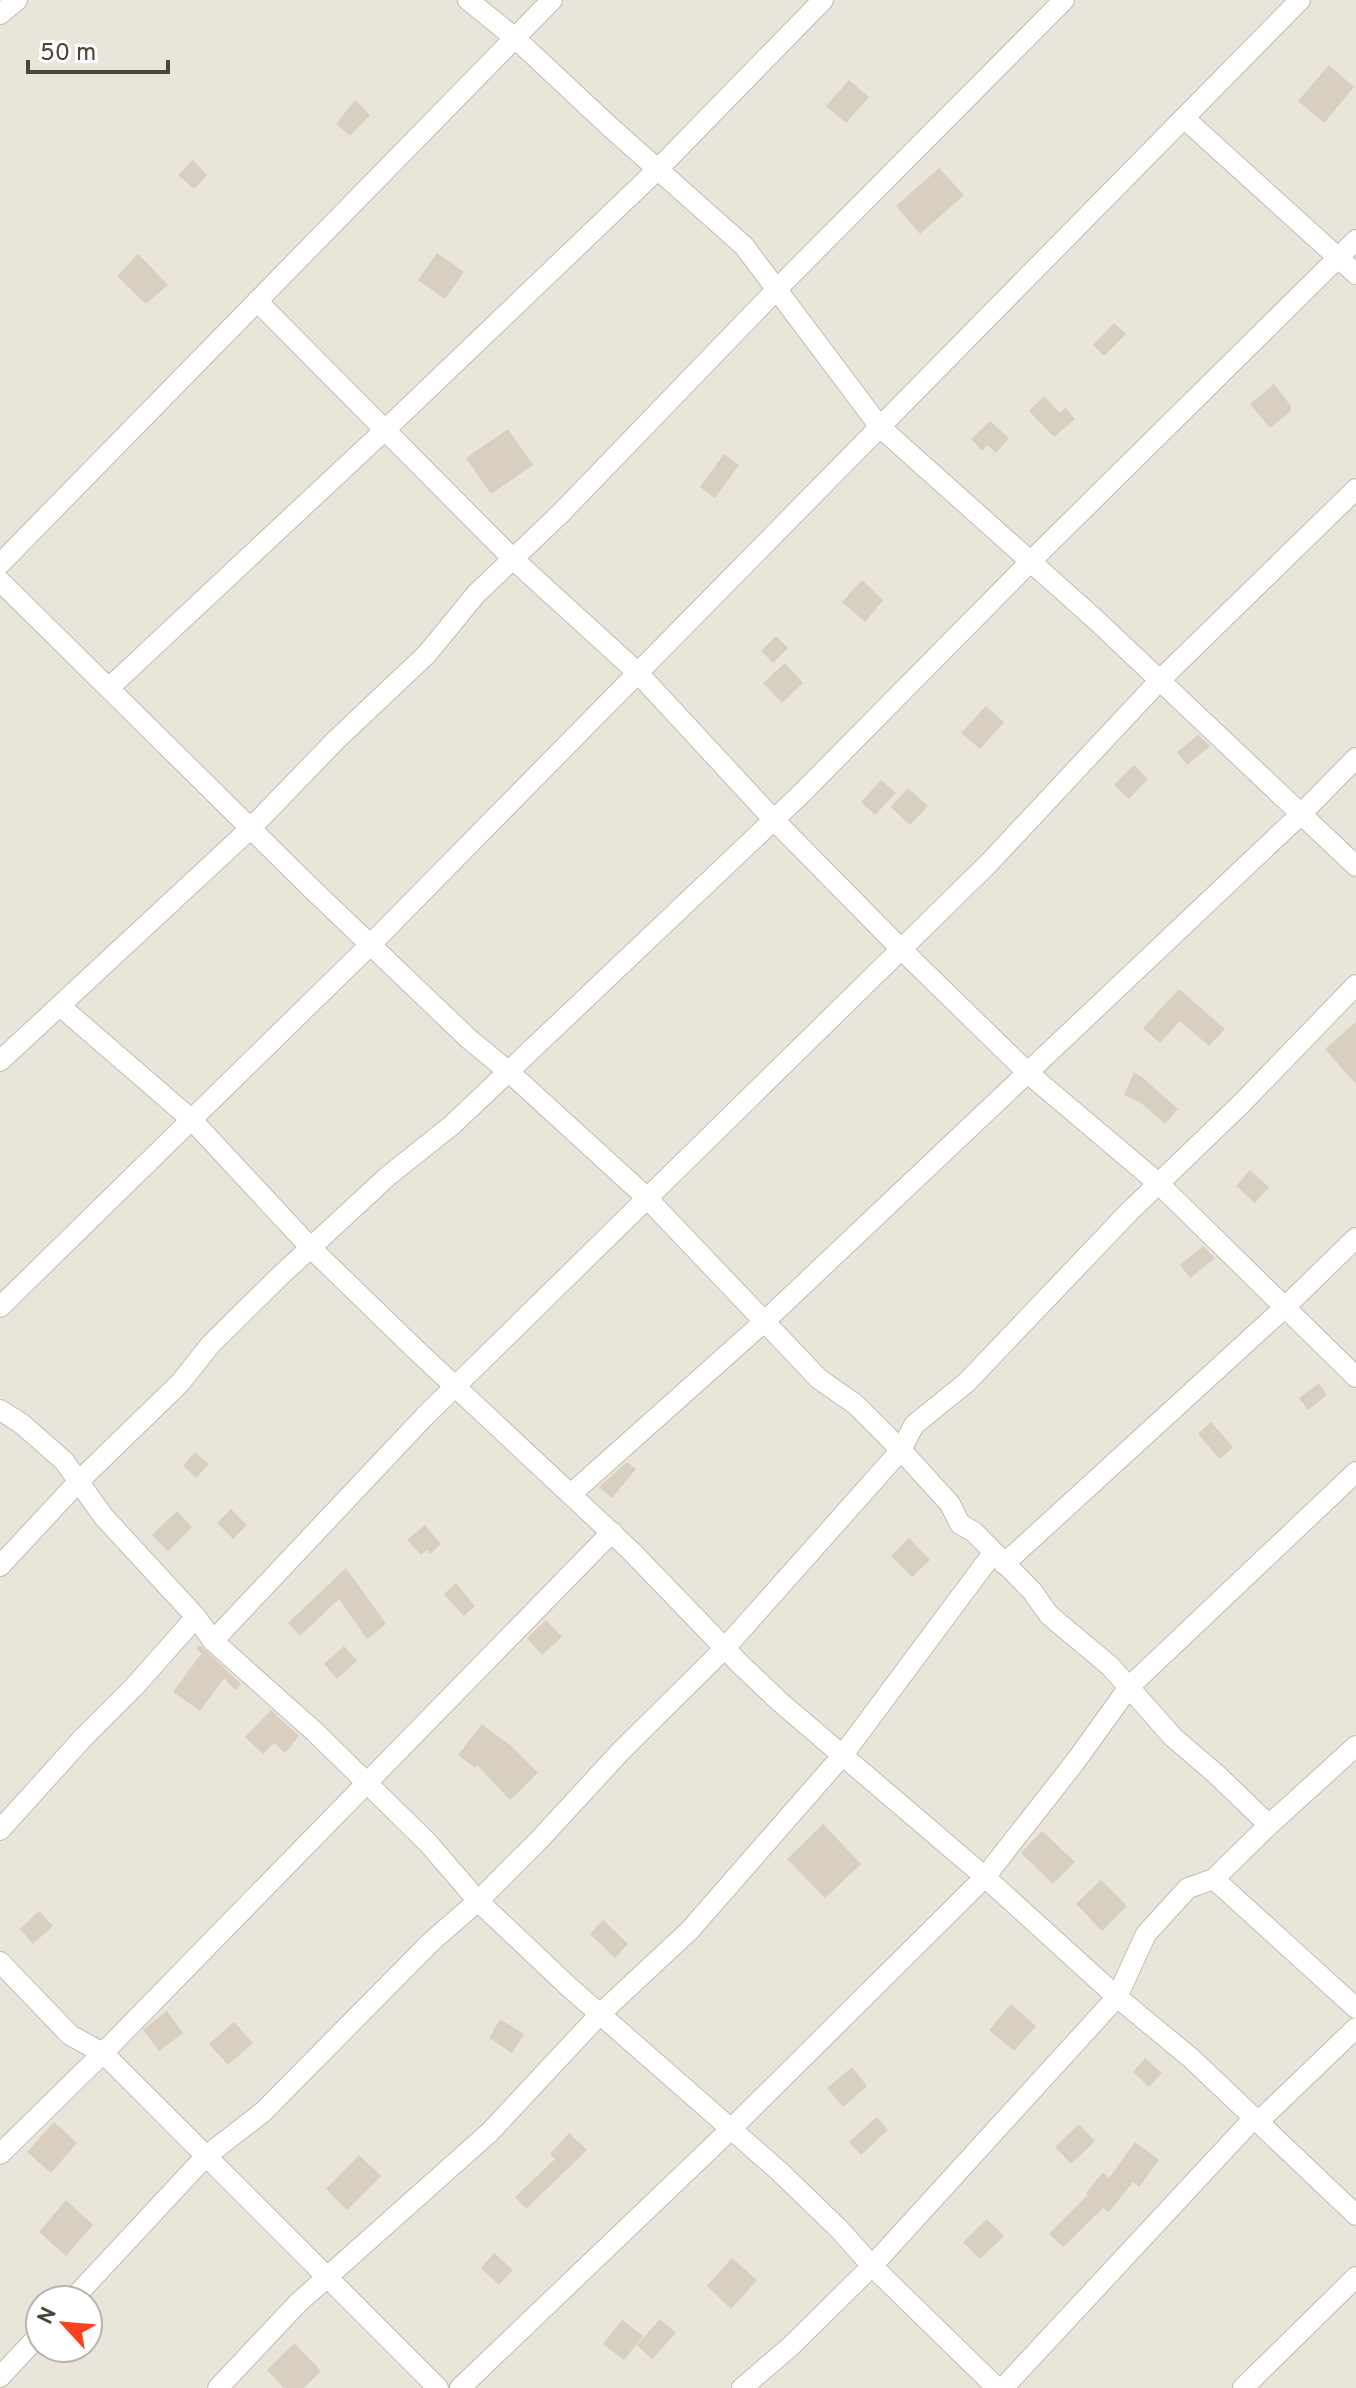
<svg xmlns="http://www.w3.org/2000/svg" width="1356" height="2388" font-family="Overpass,sans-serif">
	<rect width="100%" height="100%" fill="#f6f3ec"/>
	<!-- residential -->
	<path fill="#eae5da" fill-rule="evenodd" d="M 0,0 L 1356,0 L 1356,2388 L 0,2388 ZM 40,2300 L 88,2300 L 88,2348 L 40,2348 Z"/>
	<!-- building -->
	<g fill="#d8cfc1">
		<polygon points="1329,65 1354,87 1324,123 1298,101"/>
		<polygon points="849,80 869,97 846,123 826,106"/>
		<polygon points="355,100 370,115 350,136 336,124"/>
		<polygon points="193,160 207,175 194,189 178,175"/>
		<polygon points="939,168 964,195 920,234 896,206"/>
		<polygon points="437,253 464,272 445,299 418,280"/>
		<polygon points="138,254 168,285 146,304 117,276"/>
		<polygon points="1114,323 1126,334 1104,356 1093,345"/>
		<polygon points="1274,384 1291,406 1291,411 1270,428 1250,404"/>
		<polygon points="1044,396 1060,413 1066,408 1075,419 1054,437 1029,411"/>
		<polygon points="990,421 1009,438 996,453 987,445 982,451 971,439"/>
		<polygon points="508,429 533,465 491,494 466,458"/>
		<polygon points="724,454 739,465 715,498 700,487"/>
		<polygon points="862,580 883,600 865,622 842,602"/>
		<polygon points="776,636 788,648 773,663 761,651"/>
		<polygon points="785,663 803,683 782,703 763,683"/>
		<polygon points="986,706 1004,722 980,749 961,733"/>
		<polygon points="1198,735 1210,746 1187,765 1177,752"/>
		<polygon points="1134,765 1148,779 1129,799 1114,785"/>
		<polygon points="881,780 896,793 875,815 861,802"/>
		<polygon points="908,788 928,806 910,825 891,807"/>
		<polygon points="1179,989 1225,1029 1209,1046 1180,1021 1160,1043 1143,1028"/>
		<polygon points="1356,1022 1356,1084 1325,1049"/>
		<polygon points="1134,1073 1142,1077 1178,1109 1165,1124 1141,1103 1124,1095"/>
		<polygon points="1250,1170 1269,1187 1255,1203 1236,1186"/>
		<polygon points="1203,1246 1215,1258 1190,1278 1180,1265"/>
		<polygon points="1319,1383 1327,1395 1308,1410 1299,1398"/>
		<polygon points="1211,1422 1233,1447 1220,1459 1198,1434"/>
		<polygon points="195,1452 209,1464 196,1478 183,1466"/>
		<polygon points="627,1462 636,1469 612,1498 599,1487"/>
		<polygon points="231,1509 247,1525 233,1539 217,1523"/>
		<polygon points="177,1511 192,1527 168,1551 152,1535"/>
		<polygon points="425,1525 441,1544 430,1554 427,1550 421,1555 407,1540"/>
		<polygon points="909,1538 930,1560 912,1577 891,1556"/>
		<polygon points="346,1568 386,1624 367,1639 339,1599 300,1636 288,1623"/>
		<polygon points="456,1583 475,1606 464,1616 444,1594"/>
		<polygon points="546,1620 562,1637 542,1655 527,1638"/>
		<polygon points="200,1645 241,1684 235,1690 224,1678 200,1711 173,1692 201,1654 196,1648"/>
		<polygon points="344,1646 357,1661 337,1679 324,1664"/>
		<polygon points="271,1710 299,1736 285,1753 274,1743 263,1754 245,1737"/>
		<polygon points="482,1724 511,1746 538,1773 510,1800 477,1765 475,1768 458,1755"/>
		<polygon points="823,1824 861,1864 825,1898 787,1859"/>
		<polygon points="1042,1831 1075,1862 1053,1884 1021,1853"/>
		<polygon points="1101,1880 1127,1906 1102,1931 1076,1904"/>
		<polygon points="39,1911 53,1926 33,1944 20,1929"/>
		<polygon points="603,1920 628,1944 615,1958 590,1934"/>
		<polygon points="1011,2004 1036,2026 1014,2051 989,2030"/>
		<polygon points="167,2011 183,2033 159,2051 143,2030"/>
		<polygon points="500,2019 524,2034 512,2053 489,2038"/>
		<polygon points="234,2022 253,2043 228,2065 209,2044"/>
		<polygon points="1145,2058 1162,2073 1149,2087 1133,2072"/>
		<polygon points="852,2067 867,2086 843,2107 827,2088"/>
		<polygon points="877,2117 888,2130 861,2155 849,2142"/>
		<polygon points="54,2122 77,2143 51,2173 27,2152"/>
		<polygon points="1079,2124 1095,2141 1071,2164 1055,2147"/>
		<polygon points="569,2133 587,2150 526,2209 515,2197 555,2159 550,2154"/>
		<polygon points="1135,2142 1159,2160 1139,2187 1133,2182 1109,2212 1103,2208 1063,2247 1049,2234 1088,2195 1086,2193 1103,2172 1109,2178"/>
		<polygon points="359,2155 381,2176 347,2210 326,2189"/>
		<polygon points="66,2200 93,2225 66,2256 39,2232"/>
		<polygon points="987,2219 1004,2236 980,2259 963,2242"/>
		<polygon points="494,2253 513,2270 499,2285 481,2268"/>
		<polygon points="732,2258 757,2280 731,2309 707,2286"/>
		<polygon points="660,2319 676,2333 652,2359 637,2345"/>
		<polygon points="622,2320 643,2336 624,2360 603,2344"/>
		<polygon points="294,2343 321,2371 304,2388 284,2388 267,2370"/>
	</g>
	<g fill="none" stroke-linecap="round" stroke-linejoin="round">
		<!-- minor casing -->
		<g stroke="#c2bbae" stroke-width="22">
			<g id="minor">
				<polyline points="468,0 515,38 609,126 744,246 880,427 1096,620 1356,866"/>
				<polyline points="0,14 17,0"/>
				<polyline points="1184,118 1356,274"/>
				<polyline points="257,301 513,559 638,673 774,820 901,949 1028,1073 1158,1183 1356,1377"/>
				<polyline points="0,564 552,0"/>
				<polyline points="0,581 312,889 469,1039 509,1072 646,1197 819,1379 855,1404 901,1450 950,1504 960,1524 974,1532 1032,1591 1049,1615 1110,1666 1173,1737 1216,1774 1269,1825 1214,1879 1188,1888 1146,1934 1117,1997 872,2266 791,2346 742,2388"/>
				<polyline points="110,687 386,429 658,169 823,0"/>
				<polyline points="60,1006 192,1120 311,1248 414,1348 631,1551 740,1664 780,1702 985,1877 1117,1997 1192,2059 1356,2215"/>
				<polyline points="0,1061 251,828 336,740 427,654 476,594 560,514 777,289 1064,0"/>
				<polyline points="0,1307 371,944 1300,0"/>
				<polyline points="0,1410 22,1424 64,1461 103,1516 196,1617"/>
				<polyline points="571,1494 765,1321 1301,814 1356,758"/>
				<polyline points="1004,1564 1284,1308 1356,1238"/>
				<polyline points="0,1566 78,1482 180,1383 211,1344 280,1276 388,1176 452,1125 800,795 1030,562 1356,240"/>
				<polyline points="213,1641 315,1732 428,1843 478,1901 569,1987 779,2171 839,2229 872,2266 997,2388"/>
				<polyline points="1269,1825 1356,1746"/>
				<polyline points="0,1830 83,1738 134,1687 196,1617 213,1641 425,1416 988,864 1160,680 1356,489"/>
				<polyline points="1214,1879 1356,2008"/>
				<polyline points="0,1962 70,2035 103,2053 438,2388"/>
				<polyline points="1258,2122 1356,2028"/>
				<polyline points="0,2154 103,2053 612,1532"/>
				<polyline points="72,2300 205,2157 263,2112 432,1941 478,1901 539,1840 621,1751 725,1648 901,1450 914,1425 967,1382 1129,1212 1241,1104 1356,985"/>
				<polyline points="0,2377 40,2334"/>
				<polyline points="218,2388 298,2303 490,2132 600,2014 690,1930 842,1756 993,1553"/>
				<polyline points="460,2388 731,2129 985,1877 1075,1762 1129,1687 1356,1472"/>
				<polyline points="1003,2388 1254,2118"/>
				<polyline points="1243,2388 1356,2277"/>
			</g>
		</g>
		<!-- minor -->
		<use href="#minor" stroke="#fff" stroke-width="20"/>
	</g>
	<!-- north arrow -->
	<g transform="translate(64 2324) rotate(296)"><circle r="38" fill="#ffffff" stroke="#b7b4b0" stroke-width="2"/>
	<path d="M0-6L14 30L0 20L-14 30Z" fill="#fc3f1d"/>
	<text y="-12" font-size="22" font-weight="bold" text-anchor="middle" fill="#4b4439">N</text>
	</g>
	<!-- scale -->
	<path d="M28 60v12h140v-12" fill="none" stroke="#4b4439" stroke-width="4"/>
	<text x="40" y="60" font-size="24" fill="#4b4439" stroke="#ffffff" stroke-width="6" paint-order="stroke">50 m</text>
</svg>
